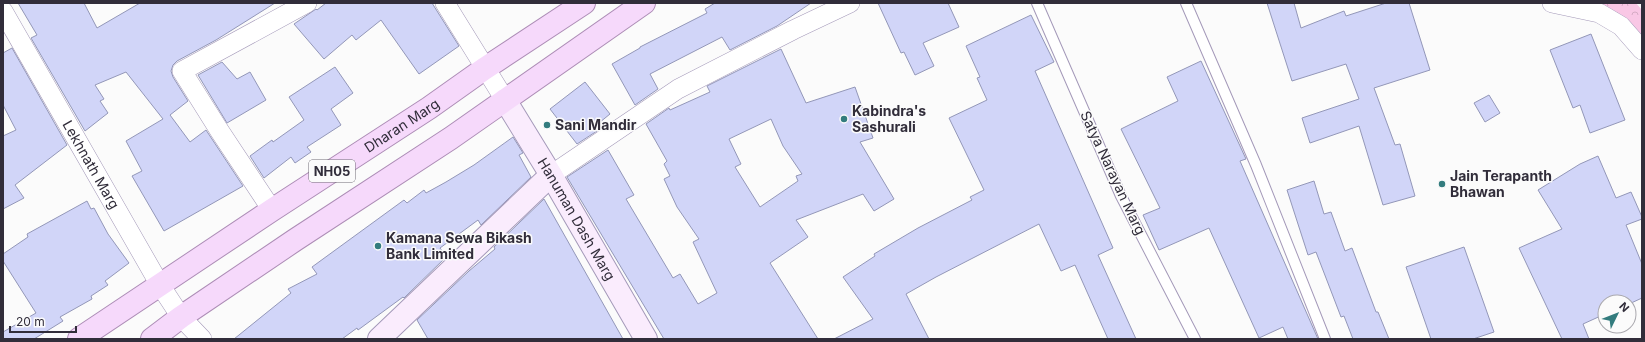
<svg xmlns="http://www.w3.org/2000/svg" width="1645" height="342" font-family="Inter,sans-serif">
	<defs>
		<pattern id="forest-crowns" width="20" height="18" patternUnits="userSpaceOnUse"><rect width="20" height="18" fill="#f9c7e5"/><path d="M2 6a3 3 0 1 1 6 0M12 15a3 3 0 1 1 6 0" fill="none" stroke="#d6abc5"/></pattern>
	</defs>
	<rect width="100%" height="100%" fill="#fbfbfb"/>
	<!-- forest -->
	<polygon fill="url(#forest-crowns)" points="1554,3 1636,3 1642,10 1642,56 1626,35"/>
	<!-- building -->
	<g fill="#d1d5f8" stroke="#9397b8" fill-rule="evenodd">
		<polygon points="18,3 84,3 97,28 140,3 275,3 216,40 177,61 173,65 171,71 173,77 188,101 170,115 190,142 206,130 243,186 164,231 132,176 142,171 126,141 163,119 126,72 95,85 104,99 100,101 108,113 85,131 31,38 37,35"/>
		<polygon points="326,3 432,3 459,46 419,74 381,20 356,40 352,35 324,59 294,24 316,9 317,10"/>
		<polygon points="715,3 811,3 777,26 730,50 722,37 650,74 658,89 635,105 612,64 640,48 640,47 707,13 705,9"/>
		<polygon points="878,3 948,3 959,27 923,43 934,66 915,75 904,52 901,53"/>
		<polygon points="1267,3 1294,3 1301,28 1344,11 1346,16 1386,3 1409,3 1430,70 1374,88 1395,145 1400,144 1415,196 1383,205 1359,126 1310,143 1302,118 1359,99 1346,64 1292,81"/>
		<polygon points="1031,15 1054,62 1035,71 1113,248 1098,255 1136,339 1108,339 1075,265 1061,271 1039,224 936,277 906,294 929,339 834,339 873,319 843,277 875,256 874,254 918,228 972,200 970,197 984,190 949,118 987,100 977,78 980,77 966,46"/>
		<polygon points="1591,34 1625,120 1590,133 1580,105 1573,108 1550,50"/>
		<polygon points="12,48 67,145 15,185 24,198 3,209 3,136 16,130 3,105 3,53"/>
		<path d="M 781,49 L 806,103 L 855,87 L 873,138 L 860,142 L 894,199 L 874,211 L 863,194 L 796,220 L 808,237 L 770,263 L 818,339 L 664,339 L 567,177 L 608,150 L 634,195 L 626,199 L 673,278 L 680,274 L 698,304 L 717,293 L 693,242 L 699,239 L 677,207 L 664,179 L 670,176 L 664,164 L 667,161 L 646,124 L 669,108 L 670,110 L 710,92 L 707,86 ZM 771,119 L 783,146 L 802,174 L 796,176 L 798,181 L 760,207 L 735,167 L 741,164 L 729,139 Z"/>
		<polygon points="1201,61 1246,159 1240,161 1318,339 1288,339 1283,327 1259,338 1209,228 1159,250 1143,215 1160,208 1121,129 1178,101 1167,77"/>
		<polygon points="222,62 237,79 250,72 266,100 227,123 198,75"/>
		<polygon points="335,67 353,93 331,109 341,125 307,147 311,152 295,163 291,157 264,178 250,156 272,140 273,142 304,120 289,97"/>
		<polygon points="585,82 610,114 594,127 597,131 577,144 550,109"/>
		<polygon points="1489,95 1500,113 1485,122 1474,103"/>
		<polygon points="513,137 523,153 519,155 531,177 481,225 478,220 440,248 446,257 404,298 403,297 358,330 357,328 342,339 234,339 291,293 288,289 317,274 312,267 404,200 407,203 424,190 426,193 446,182 474,165"/>
		<polygon points="1598,156 1616,198 1631,192 1642,217 1642,219 1626,225 1642,264 1642,298 1629,304 1629,302 1605,302 1605,314 1583,324 1589,339 1562,339 1519,248 1562,229 1538,190 1580,164"/>
		<polygon points="1314,181 1324,214 1331,212 1345,251 1352,248 1376,312 1378,312 1389,339 1353,339 1344,316 1341,317 1316,252 1308,255 1287,190"/>
		<polygon points="544,199 623,339 428,339 417,320 469,271 495,249 494,247"/>
		<polygon points="87,201 91,209 94,208 108,234 129,263 105,281 108,285 91,296 92,299 60,317 63,321 34,339 3,339 3,332 36,313 3,261 3,254 28,237 27,234"/>
		<polygon points="1464,247 1494,332 1473,339 1431,339 1406,267"/>
	</g>
	<g fill="none" stroke-linecap="round" stroke-linejoin="round">
		<!-- lane casing -->
		<g stroke="#a499b9" stroke-width="12">
			<g id="lane">
				<polyline points="1037,3 1121,196 1195,339"/>
				<polyline points="1186,3 1256,165 1325,339"/>
			</g>
		</g>
		<!-- street casing -->
		<g stroke="#a499b9" stroke-width="20">
			<g id="street">
				<polyline points="445,3 505,100"/>
				<polyline points="1552,3 1599,13 1621,26 1642,50"/>
				<path id="s1" d="M 3,11 L 160,285 L 181,317 L 202,339"/>
				<polyline points="551,175 678,89 793,30 850,3"/>
				<polyline points="272,210 219,130 182,71 307,3"/>
			</g>
		</g>
		<!-- secondary casing -->
		<g stroke="#a499b9" stroke-width="24">
			<g id="secondary">
				<path id="s2" d="M 505,100 L 551,175 L 646,339"/>
				<polyline points="379,339 551,175"/>
			</g>
		</g>
		<!-- primary casing -->
		<g stroke="#ad8db6" stroke-width="24">
			<g id="primary">
				<path id="s3" d="M 79,339 L 272,210 L 429,108 L 484,69 L 584,3"/>
				<polyline points="152,339 181,317 295,240 451,138 644,3"/>
			</g>
		</g>
		<!-- lane -->
		<use href="#lane" stroke="#fff" stroke-width="10"/>
		<!-- street -->
		<use href="#street" stroke="#fff" stroke-width="19"/>
		<!-- secondary -->
		<use href="#secondary" stroke="#faecfd" stroke-width="22"/>
		<!-- primary -->
		<use href="#primary" stroke="#f6d9fb" stroke-width="22"/>
	</g>
	<!-- markers -->
	<g fill="#337c7e" stroke="#fbfbfb" stroke-width="1.5">
		<circle cx="844" cy="119" r="4"/>
		<circle cx="547" cy="125" r="4"/>
		<circle cx="1442" cy="184" r="4"/>
		<circle cx="378" cy="246" r="4"/>
	</g>
	<g text-anchor="middle" stroke-width="3" stroke-linejoin="round" paint-order="stroke">
		<!-- shield labels -->
		<rect fill="#fbfbfb" stroke="#6e6b74" stroke-width="1" x="309" y="160" width="46" height="22" rx="3"/>
		<g font-size="13" font-weight="bold" fill="#312d3a">
			<text x="332" y="176">NH05</text>
		</g>
		<!-- poi labels -->
		<g font-size="14" font-weight="bold" fill="#312d3a" stroke="#fbfbfb" text-anchor="start">
			<text x="852" y="116">Kabindra's<tspan x="852" dy="16">Sashurali</tspan></text>
			<text x="555" y="130">Sani Mandir</text>
			<text x="1450" y="181">Jain Terapanth<tspan x="1450" dy="16">Bhawan</tspan></text>
			<text x="386" y="243">Kamana Sewa Bikash<tspan x="386" dy="16">Bank Limited</tspan></text>
		</g>
		<!-- street labels -->
		<g font-size="14" fill="#312d3a" stroke="#fbfbfb">
			<text dy="5" stroke="none"><textPath href="#s3" startOffset="387">Dharan Marg</textPath></text>
			<text dy="5" stroke="none"><textPath href="#s1" startOffset="177">Lekhnath Marg</textPath></text>
			<text transform="translate(1113 173) rotate(65)" y="5">Satya Narayan Marg</text>
			<text dy="5" stroke="none"><textPath href="#s2" startOffset="139">Hanuman Dash Marg</textPath></text>
		</g>
	</g>
	<!-- border -->
	<rect width="1645" height="342" fill="none" stroke="#312d3a" stroke-width="8"/>
	<!-- north arrow -->
	<g transform="translate(1617 314) rotate(47)"><circle r="19" fill="#fbfbfb" stroke="#aaa9ae"/>
	<path d="M0-3L7 15L0 10L-7 15Z" fill="#337c7e"/>
	<text y="-6" font-size="11" font-weight="bold" text-anchor="middle" fill="#312d3a">N</text>
	</g>
	<!-- scale -->
	<path d="M10 326v6h66v-6" fill="none" stroke="#312d3a" stroke-width="2"/>
	<text x="16" y="326" font-size="12" fill="#312d3a" stroke="#fbfbfb" stroke-width="3" paint-order="stroke">20 m</text>
</svg>
